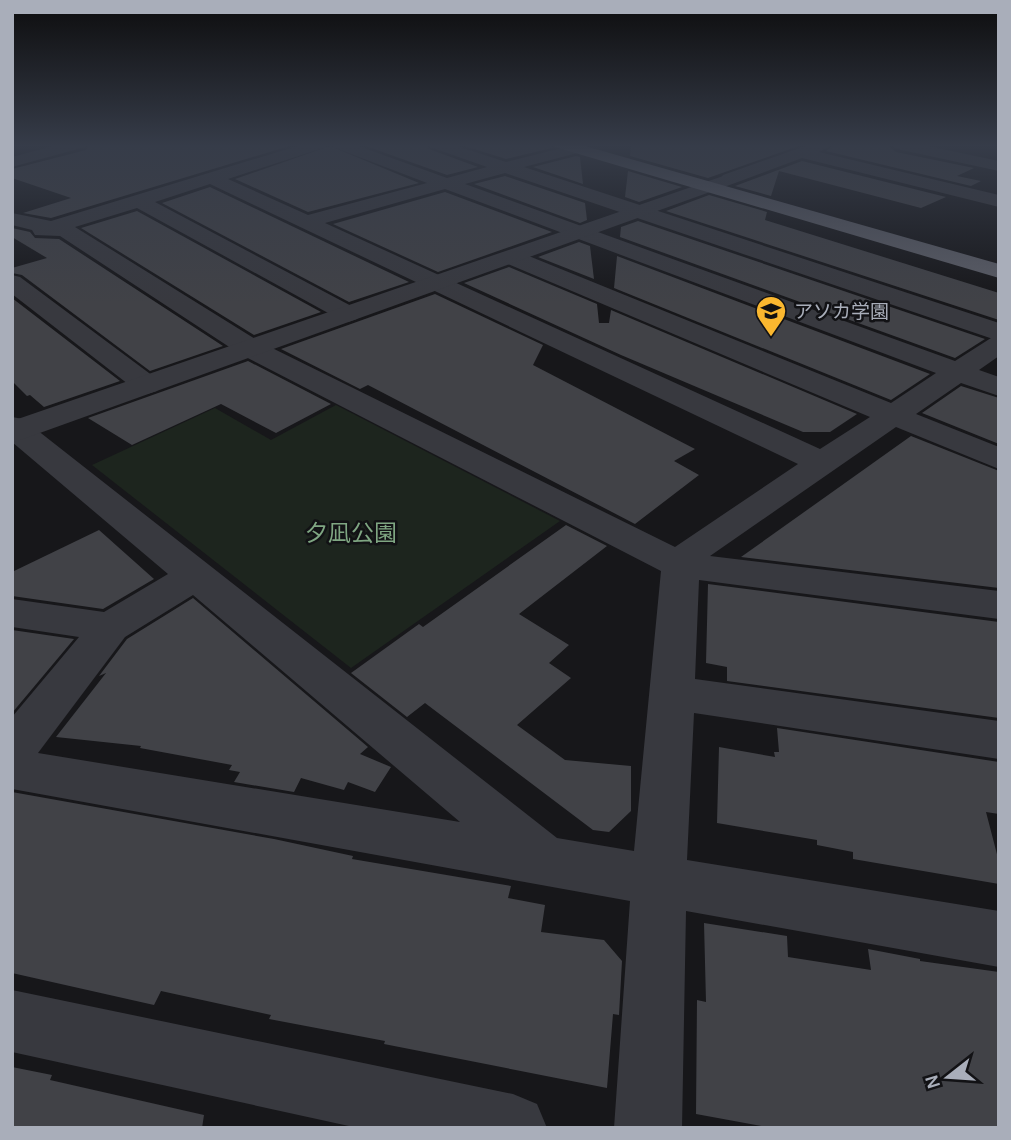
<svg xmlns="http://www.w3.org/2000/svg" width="1011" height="1140" font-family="Karla,'Noto Sans JP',sans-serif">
	<rect width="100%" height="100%" fill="#17171a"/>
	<!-- green -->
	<polygon fill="#1d251e" points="336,405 560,521 351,668 92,465 215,408 271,440"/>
	<!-- building -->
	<g fill="#414247">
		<polygon points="90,144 296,144 51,218 23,213 71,198 12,178 12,169 86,150"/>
		<polygon points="360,144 425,144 429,149 478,167 447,175"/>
		<polygon points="458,144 550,144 552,148 506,159"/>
		<polygon points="631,144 804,144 708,178 630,156"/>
		<polygon points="836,144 887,145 896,152 974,168 957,176 981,181 971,186 826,151"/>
		<polygon points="330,146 419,183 308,212 235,179"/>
		<polygon points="576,156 580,157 583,184 533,167"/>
		<polygon points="802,161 946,197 921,208 779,171 771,196 735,186"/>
		<polygon points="628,171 682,187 639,202 625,197"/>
		<polygon points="505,176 585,203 587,220 580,223 474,184"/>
		<polygon points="210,187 409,282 349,302 162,203"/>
		<polygon points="445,192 552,232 438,272 333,224"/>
		<polygon points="709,195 767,212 765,220 999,293 999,320 666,211"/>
		<polygon points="137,211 321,312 254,335 81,228"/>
		<polygon points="638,221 985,339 955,358 620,237 621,227"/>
		<polygon points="12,228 30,232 35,238 59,239 223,346 150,371 22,275 12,273 12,268 47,258 12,237"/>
		<polygon points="579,242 590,246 594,279 538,257"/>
		<polygon points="617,256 930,374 891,400 614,288"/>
		<polygon points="509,267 597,304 599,323 609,323 611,310 857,414 830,432 803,432 621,355 464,283"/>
		<polygon points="435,294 543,345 533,365 695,449 674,461 699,475 635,524 368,385 360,389 281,349"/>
		<polygon points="12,298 120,381 44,407 30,395 27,396 12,381"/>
		<polygon points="248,361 331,404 276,433 221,404 132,445 88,418"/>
		<polygon points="961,386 999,398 999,444 922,413"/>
		<polygon points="911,436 999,471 999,588 741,557"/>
		<polygon points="566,525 607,546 519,614 569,645 549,663 571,678 517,725 565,760 631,766 631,811 609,832 593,830 425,703 407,717 351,673 419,624 423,627"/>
		<polygon points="99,530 154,579 103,609 12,596 12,572"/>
		<polygon points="708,584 999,622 999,718 727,681 727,667 706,663"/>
		<polygon points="193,598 368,747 360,754 391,767 375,792 348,782 344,790 301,778 294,792 234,782 240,772 229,770 232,765 140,748 141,746 56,737 106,673 99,676 127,639"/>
		<polygon points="12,630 74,639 12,713"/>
		<polygon points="777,728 999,762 999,814 986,812 999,862 999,884 853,859 853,852 817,845 817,840 717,823 719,747 775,757 774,752 779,752"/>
		<polygon points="12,792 274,839 353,856 352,859 511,886 508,898 545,905 541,932 604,940 622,961 619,1015 613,1014 607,1088 384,1044 385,1041 269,1019 271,1015 161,991 154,1005 12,973"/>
		<polygon points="704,923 787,936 788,957 871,970 868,949 920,959 920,961 999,972 999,1128 772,1128 696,1114 697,1000 706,1002"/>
		<polygon points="12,1067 52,1075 50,1080 204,1115 202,1128 12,1128"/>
	</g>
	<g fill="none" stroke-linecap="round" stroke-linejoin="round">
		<!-- minor -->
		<g fill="#38393f" fill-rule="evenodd">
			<path d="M 304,144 L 328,144 L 326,147 L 228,179 L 308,215 L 427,183 L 333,147 L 331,144 L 353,144 L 447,178 L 487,167 L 430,147 L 428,144 L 451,144 L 506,162 L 578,144 L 583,148 L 581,152 L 524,167 L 999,323 L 999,356 L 979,370 L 999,377 L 999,396 L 961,383 L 916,414 L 999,447 L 999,469 L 896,427 L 710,556 L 999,591 L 999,619 L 699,580 L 695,679 L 999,721 L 999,759 L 694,713 L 687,860 L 999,911 L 999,967 L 686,911 L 682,1128 L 614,1128 L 630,901 L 12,789 L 12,717 L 79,637 L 12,627 L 12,599 L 104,612 L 168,574 L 12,442 L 12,417 L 23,419 L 557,838 L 634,851 L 661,571 L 240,354 L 60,236 L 35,235 L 32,230 L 12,225 L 12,213 L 51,221 ZM 505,173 L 990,338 L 991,338 L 955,361 L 465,184 ZM 210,184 L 798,464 L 675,547 L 260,342 L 75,227 L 137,208 L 339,319 L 348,322 L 357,319 L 361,314 L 357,309 L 155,202 ZM 445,189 L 936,373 L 891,403 L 519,252 L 503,252 L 500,257 L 503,262 L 870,417 L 820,449 L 325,223 ZM 193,595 L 460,822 L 38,753 L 125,637 Z"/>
			<polygon points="811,144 834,144 819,152 999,195 999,207 802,158 735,183 723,183 720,179 723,175"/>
			<polygon points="889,144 918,144 999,161 999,171 897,149"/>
			<polygon points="12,275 20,277 157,379 161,385 157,391 147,394 137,391 12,294"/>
			<polygon points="12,990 513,1094 537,1104 547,1128 358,1128 12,1052"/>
		</g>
		<!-- tertiary -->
		<g fill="#38393f" fill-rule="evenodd">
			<polygon points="61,144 87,144 85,147 12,167 12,157"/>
			<polygon points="729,174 735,175 738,179 735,183 12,443 12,421"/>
		</g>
		<!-- trunk -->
		<polygon fill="#5c5e67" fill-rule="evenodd" points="553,144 578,144 999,264 999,278 555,147"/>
	</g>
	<!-- sky -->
	<linearGradient id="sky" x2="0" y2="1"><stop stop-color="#0d0d0e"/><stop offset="0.48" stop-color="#363c49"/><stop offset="1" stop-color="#363c49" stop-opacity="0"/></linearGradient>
	<rect width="1011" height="303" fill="url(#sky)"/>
	<!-- icons -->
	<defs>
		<g id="school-pin" transform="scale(1.575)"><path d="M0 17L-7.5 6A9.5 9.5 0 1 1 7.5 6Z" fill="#fab72f" stroke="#121215"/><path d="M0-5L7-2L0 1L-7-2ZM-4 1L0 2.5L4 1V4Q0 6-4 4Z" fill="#111"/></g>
	</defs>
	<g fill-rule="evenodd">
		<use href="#school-pin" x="771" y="311"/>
	</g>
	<g text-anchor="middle" stroke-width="5" stroke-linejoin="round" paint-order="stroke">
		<!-- far-poi labels -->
		<g font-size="19" fill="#a9aeba" stroke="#121215" text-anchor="start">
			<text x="794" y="318">アソカ学園</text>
		</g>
		<!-- park labels -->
		<g font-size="23" fill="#7fa682" stroke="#121215">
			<text x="351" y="541">夕凪公園</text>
		</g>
	</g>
	<!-- border -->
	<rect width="1011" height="1140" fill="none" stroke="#a9aeba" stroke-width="28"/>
	<!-- north arrow -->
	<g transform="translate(948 1077) rotate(253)" stroke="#121215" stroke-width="5" paint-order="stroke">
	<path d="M0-5L12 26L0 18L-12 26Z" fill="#a9aeba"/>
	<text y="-10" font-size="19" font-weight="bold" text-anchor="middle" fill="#a9aeba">N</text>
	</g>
</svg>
